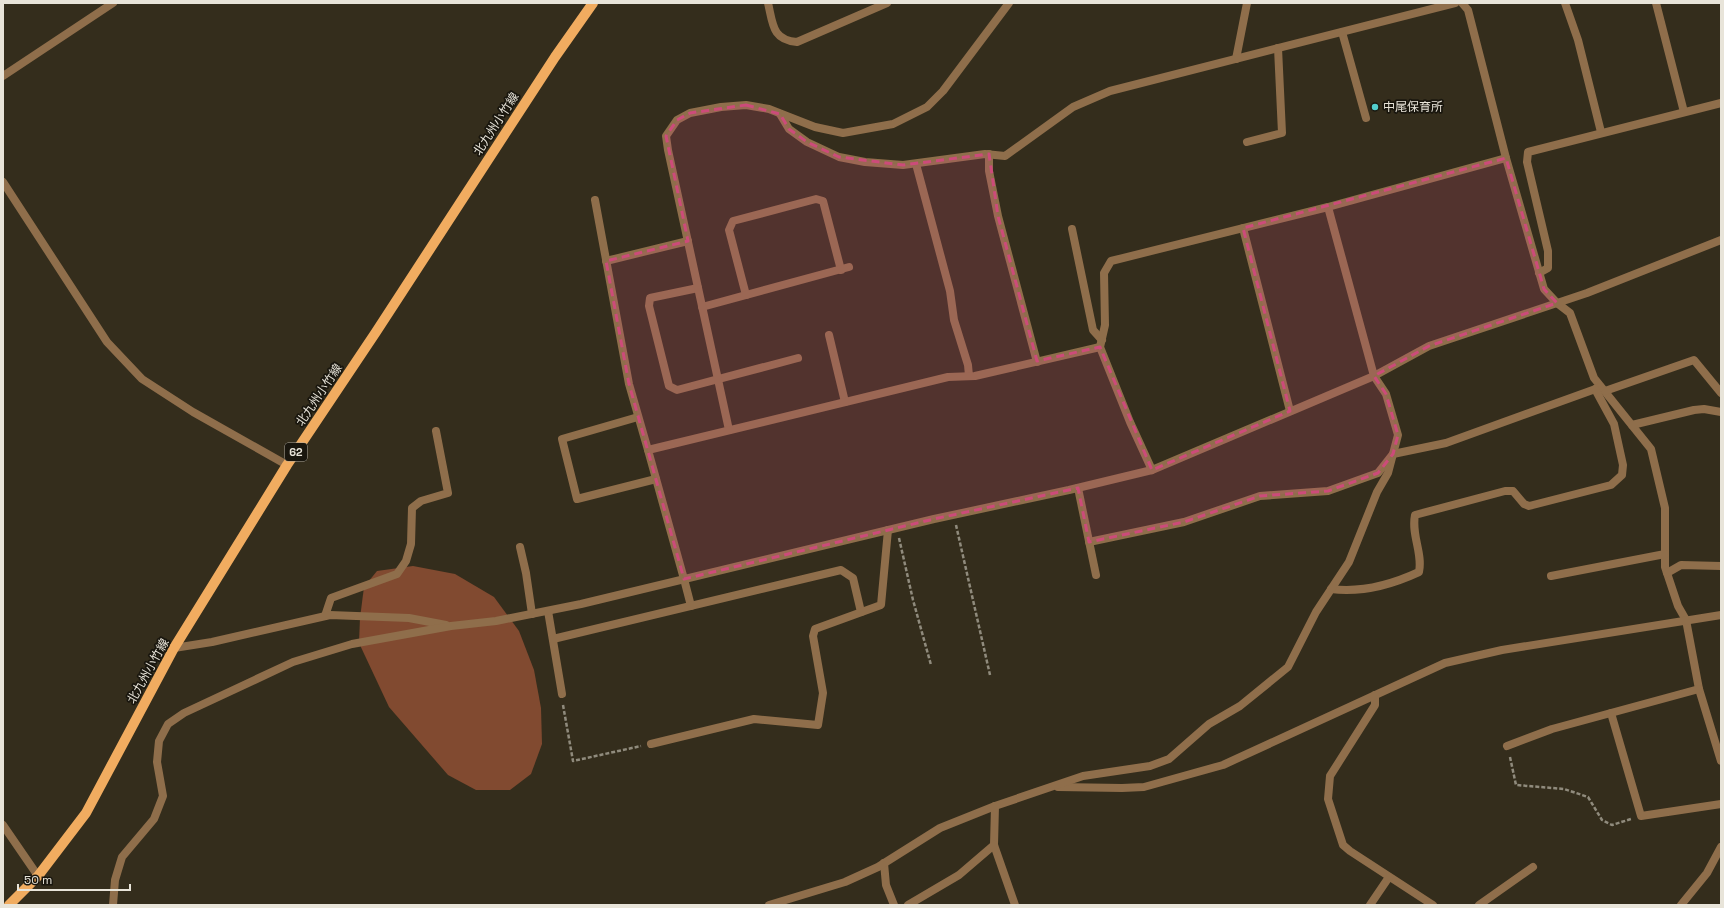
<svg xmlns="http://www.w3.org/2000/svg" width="1724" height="908" font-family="'Space Grotesk','Noto Sans JP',sans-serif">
	<rect width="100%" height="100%" fill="#342d1c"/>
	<!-- forest -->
	<polygon fill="#814a30" points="413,566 455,574 494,597 519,631 534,670 541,708 542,744 531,774 510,790 476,790 448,775 389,707 359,643 360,618 364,587 377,571"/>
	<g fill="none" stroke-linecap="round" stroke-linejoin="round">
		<!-- path -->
		<g stroke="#908b7d" stroke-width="2.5" stroke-dasharray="4 2" stroke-linecap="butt">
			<polyline points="956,525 990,675"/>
			<polyline points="899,538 913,600 931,665"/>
			<polyline points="563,705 573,761 641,746"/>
			<polyline points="1510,757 1516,785 1564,789 1588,797 1602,820 1612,825 1631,819"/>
		</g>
		<!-- service -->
		<g stroke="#8f6e4b" stroke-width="8">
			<polyline points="1236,59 1247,3"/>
			<polyline points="684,579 691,606"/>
			<polyline points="548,611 562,694"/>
			<polyline points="553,639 841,570 853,578 861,612"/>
		</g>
		<!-- minor -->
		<g stroke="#8f6e4b" stroke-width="8">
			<path d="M 768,3 C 773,24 772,40 797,42 L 887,3"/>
			<polyline points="1462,3 1468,10 1506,158 1544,289 1557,303 1570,313 1594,378 1651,449 1665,508 1665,567 1678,606 1686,620 1699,689 1721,761"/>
			<polyline points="1565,3 1578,40 1601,132"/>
			<polyline points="1656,3 1684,112"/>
			<polyline points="1342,32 1366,118"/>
			<polyline points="3,76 113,3"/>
			<polyline points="780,114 789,129 807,142 839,157 865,162 903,165 985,154 1005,156 1073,107 1110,91 1455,3"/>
			<polyline points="1247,142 1282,133 1278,48"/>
			<polyline points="989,154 989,171 998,216 1037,362"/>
			<polyline points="916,164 950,291 954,320 968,365 969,376"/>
			<polyline points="3,182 107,342 142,379 193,412 287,465"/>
			<polyline points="595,200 629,384 648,450"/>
			<polyline points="1243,228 1290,411"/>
			<polyline points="1072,229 1093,330 1102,340"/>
			<polyline points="606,261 688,241"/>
			<polyline points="1539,273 1548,268 1548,251 1527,162 1528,152 1721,103"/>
			<polyline points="698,288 650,298 649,306 669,386 677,390 798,358"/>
			<polyline points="746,295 729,230 733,221 816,199 823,201 841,270"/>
			<polyline points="702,307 849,267"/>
			<polyline points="829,335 845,402"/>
			<polyline points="1605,391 1694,360 1721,393"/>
			<polyline points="638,417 562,439 577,499 656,479"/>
			<polyline points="1632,425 1694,410 1704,409 1721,412"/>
			<polyline points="729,430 668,150 666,136 677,120 690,113 721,107 746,105 769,109 815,127 843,133 893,124 927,107 943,91 1009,3"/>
			<polyline points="1152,470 1130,422 1100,347 1105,325 1104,273 1111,261 1328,207 1506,158"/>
			<polyline points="1078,488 1096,575"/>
			<polyline points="1089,542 1184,522 1260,496 1328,491 1378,473 1393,454 1446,443 1601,387"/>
			<polyline points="520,547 526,573 532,614"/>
			<polyline points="1667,573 1681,565 1721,566"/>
			<polyline points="1551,576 1665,554"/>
			<polyline points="684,579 648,450 948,377 975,376 1100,347"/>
			<path d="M 1331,589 C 1362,593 1391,585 1419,572 C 1423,553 1411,535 1415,515 L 1505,491 L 1513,491 L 1524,504 L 1529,506 L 1611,485 L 1622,475 L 1623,465 L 1614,424 L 1595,389"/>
			<polyline points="325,616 331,598 397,574 406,561 411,544 412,508 421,501 448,493 436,431"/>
			<polyline points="174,648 212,642 330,615 409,618 446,625"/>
			<polyline points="1375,695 1375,705 1330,776 1328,799 1343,845 1350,851 1433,905"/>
			<polyline points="1611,713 1641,816 1721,804"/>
			<polyline points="651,744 754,719 818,725 823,693 813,636 815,629 881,605 888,530"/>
			<polyline points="1507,746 1552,729 1699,689"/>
			<polyline points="1058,787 1122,788 1144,787 1223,765 1445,663 1502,650 1721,615"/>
			<polyline points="995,806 994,845 1015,905"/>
			<polyline points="3,825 38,876"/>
			<polyline points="884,863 886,885 894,905"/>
			<polyline points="113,905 115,880 122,857 154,819 163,796 157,762 159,741 168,724 184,713 293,662 352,644 451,626 496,621 581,604 934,519 1069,490 1152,470 1374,376 1429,346 1587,293 1721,240"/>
			<polyline points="769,905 845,882 878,867 940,828 995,806 1083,776 1150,766 1169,759 1209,724 1240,706 1288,667 1316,612 1349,562 1377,492 1388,473 1398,435 1386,394 1374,376 1328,207"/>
			<polyline points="908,905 959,875 994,845"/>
			<polyline points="1370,905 1389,877"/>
			<polyline points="1479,905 1533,867"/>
			<polyline points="1681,905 1707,873 1721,847"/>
		</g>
		<!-- primary -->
		<polyline stroke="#f1ac60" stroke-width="10" points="9,905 38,876 86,813 174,648 287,465 376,332 555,57 593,3"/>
	</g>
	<!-- marked area -->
	<path fill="#cc4b7a" fill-opacity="0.2" stroke="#cc4b7a" stroke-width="3" stroke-dasharray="8 5" stroke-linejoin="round" d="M 746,105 L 780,114 L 789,129 L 807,142 L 839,157 L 903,165 L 989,154 L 998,216 L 1037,361 L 1100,347 L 1152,470 L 1290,411 L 1243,228 L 1506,158 L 1544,289 L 1557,303 L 1429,346 L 1374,376 L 1386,394 L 1398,435 L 1393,454 L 1378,473 L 1328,491 L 1260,496 L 1184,522 L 1089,542 L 1078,488 L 934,519 L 684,579 L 629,384 L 606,261 L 688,241 L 666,136 L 677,120 L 690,113 Z"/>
	<!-- markers -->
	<circle fill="#52cdcc" stroke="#19160e" stroke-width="1.5" cx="1375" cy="107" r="4"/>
	<g text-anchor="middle" stroke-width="3.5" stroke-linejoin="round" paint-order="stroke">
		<!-- shield labels -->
		<rect fill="#19160e" stroke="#aaa69c" stroke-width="1" x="285" y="443" width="22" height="18" rx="3"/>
		<g font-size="11" font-weight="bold" fill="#e8e4d9">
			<text x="296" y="456">62</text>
		</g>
		<!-- poi labels -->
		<g font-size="12" fill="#e8e4d9" stroke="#19160e" text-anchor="start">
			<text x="1383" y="111">中尾保育所</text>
		</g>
		<!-- street labels -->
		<g font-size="12" fill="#e8e4d9" stroke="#19160e">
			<text transform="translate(496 124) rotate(-57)" y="4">北九州小竹線</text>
			<text transform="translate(319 395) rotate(-56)" y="4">北九州小竹線</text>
			<text transform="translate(148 671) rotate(-61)" y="4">北九州小竹線</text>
		</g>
	</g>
	<!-- border -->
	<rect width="1724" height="908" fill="none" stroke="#e8e4d9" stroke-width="8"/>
	<!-- scale -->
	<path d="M18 884v6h112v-6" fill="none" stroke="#e8e4d9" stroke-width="2"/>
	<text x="24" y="884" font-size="12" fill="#e8e4d9" stroke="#19160e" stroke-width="3" paint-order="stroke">50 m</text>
</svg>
